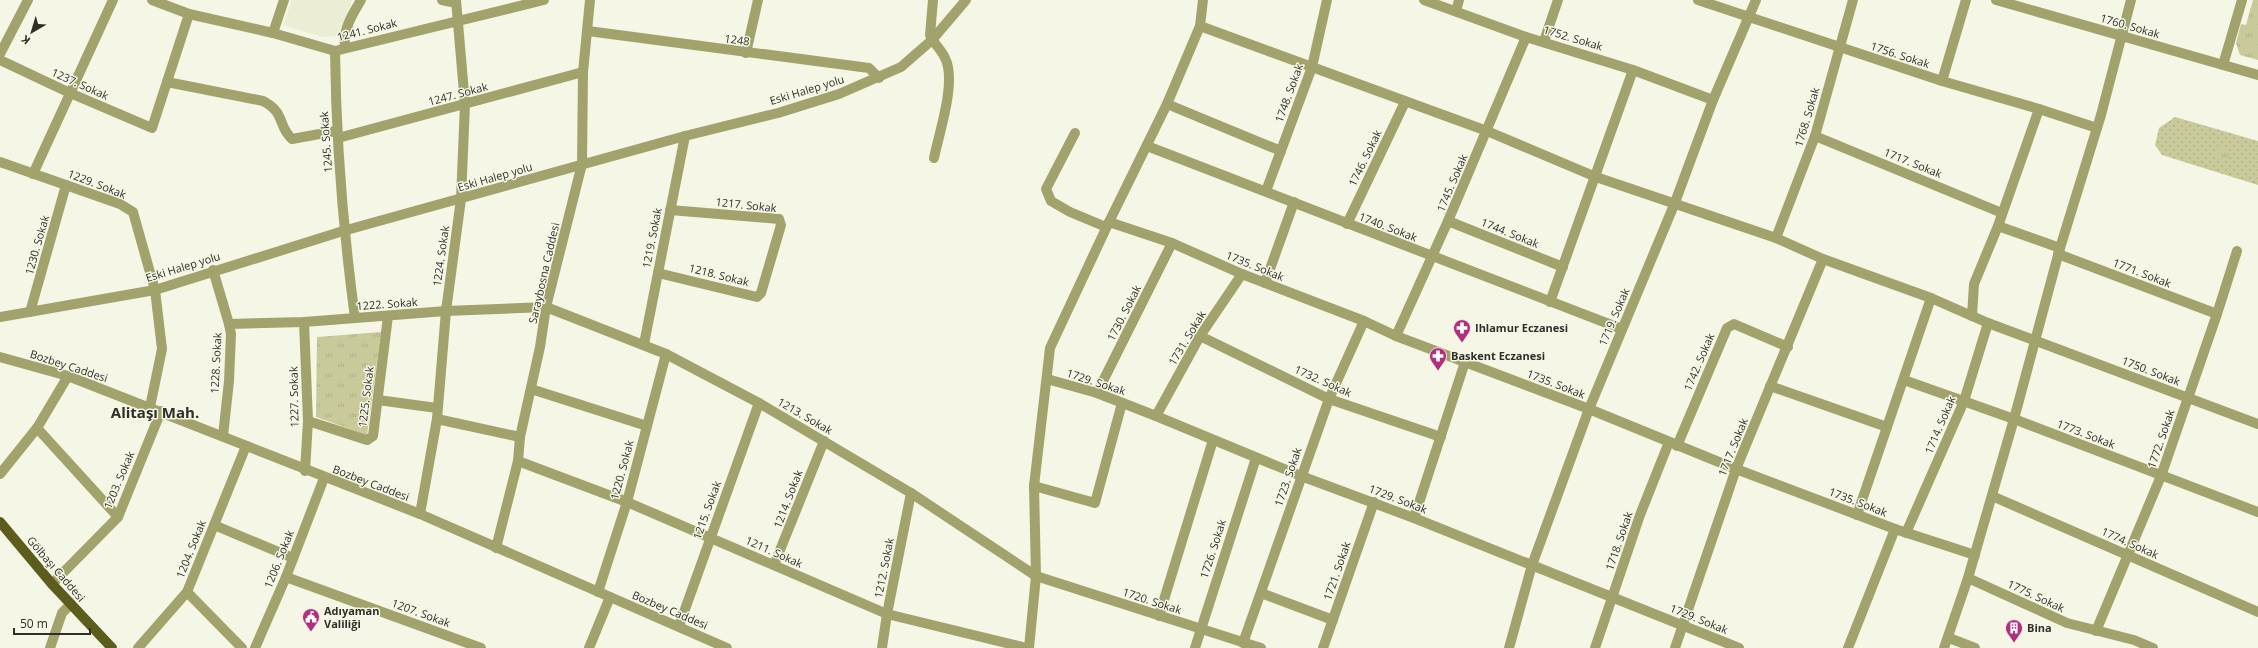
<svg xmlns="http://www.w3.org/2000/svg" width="2258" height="648" font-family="'Open Sans',sans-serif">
	<defs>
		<pattern id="grass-dots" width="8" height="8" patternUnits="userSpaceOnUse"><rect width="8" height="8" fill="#c9ca9a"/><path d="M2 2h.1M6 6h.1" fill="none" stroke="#adae85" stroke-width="1.8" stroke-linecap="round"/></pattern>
		<pattern id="park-tufts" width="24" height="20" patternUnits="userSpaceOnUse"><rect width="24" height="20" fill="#c9ca9a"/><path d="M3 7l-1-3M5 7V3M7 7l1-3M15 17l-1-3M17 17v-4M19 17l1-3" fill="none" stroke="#adae85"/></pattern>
	</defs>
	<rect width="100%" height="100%" fill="#f6f6e6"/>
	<!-- built -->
	<polygon fill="#ecedd5" points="292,0 352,0 341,36 322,37 283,25"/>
	<!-- grass -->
	<polygon fill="url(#grass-dots)" points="2175,117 2258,141 2258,185 2162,155 2155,145 2159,128"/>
	<!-- park -->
	<g fill="url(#park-tufts)">
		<polygon points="2253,0 2258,0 2258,60 2240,55 2236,43 2241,24 2246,25"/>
		<circle cx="2222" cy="152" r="7"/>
		<polygon points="381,332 367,435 316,417 317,337"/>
	</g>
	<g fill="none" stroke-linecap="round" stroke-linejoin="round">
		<!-- minor -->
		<g stroke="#a2a36c" stroke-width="10">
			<polyline points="152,0 189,14 273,33 335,51 544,0"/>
			<polyline points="442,0 456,3"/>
			<path d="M 933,0 L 930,35 C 934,44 941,49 945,58 C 957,81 939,133 934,158"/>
			<polyline points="1424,0 1526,37 1633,70 1713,100"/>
			<polyline points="1698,0 1942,81 2039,109 2097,128"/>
			<polyline points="1996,0 2258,75"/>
			<polyline points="1456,11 1459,0"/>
			<polyline points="1200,26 1487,131 1596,177 1776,238 1823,259 1931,298 1988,323 2258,424"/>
			<polyline points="588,31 869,68 879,78"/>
			<polyline points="273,33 284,0"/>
			<polyline points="1544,41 1558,0"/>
			<path d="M 345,47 C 343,29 352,15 361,0"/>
			<path d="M 335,51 C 336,141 343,229 355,318"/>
			<polyline points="746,53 758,0"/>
			<polyline points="0,54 28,0"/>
			<polyline points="0,60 70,93 152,128 189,14"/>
			<polyline points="2223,65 2242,0"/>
			<polyline points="1942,81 1966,0"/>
			<path d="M 167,82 L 263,101 C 286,113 277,125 292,139 L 336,131"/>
			<polyline points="1167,104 1281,151"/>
			<polyline points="1075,133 1046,189 1051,201 1070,212 1106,227"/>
			<polyline points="1815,136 2002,213"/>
			<polyline points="338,138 583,72"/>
			<polyline points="1147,146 1622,329"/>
			<polyline points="0,162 120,204 133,212 155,290 162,349 150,407"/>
			<polyline points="33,174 113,0"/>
			<polyline points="1266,191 1312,67 1327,0"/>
			<polyline points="1448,221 1563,267"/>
			<polyline points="1109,222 1172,243 1242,274 1364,321 1396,336 1589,409 1736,469 1895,529 1975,555"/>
			<polyline points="1347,224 1405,102"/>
			<polyline points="1998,226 2060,248"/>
			<polyline points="1776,238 1815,136 1853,0"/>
			<polyline points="2058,254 2217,314"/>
			<polyline points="213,270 229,324 231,334 229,381 223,436"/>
			<polyline points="658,273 757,297 761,293 781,225 779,219 670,210"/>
			<polyline points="1265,283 1294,202"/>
			<polyline points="1550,302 1633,70"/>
			<polyline points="30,312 66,185"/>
			<polyline points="1972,316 1974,284 1998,226 2039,109"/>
			<polyline points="0,317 155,290 343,231 685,136 778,113 839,94 901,67 932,40 966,0"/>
			<polyline points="304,322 308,421 305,471"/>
			<polyline points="229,324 304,322 446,311 546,307 666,354 759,403 911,493 1036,576 1261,648"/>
			<polyline points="1200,336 1329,399 1441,437"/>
			<polyline points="1396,336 1448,221 1526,37"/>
			<polyline points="644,344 685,136"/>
			<polyline points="0,357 68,376 420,514 727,648"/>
			<polyline points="1047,379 1097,393 1156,416 1301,476 1414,518 1739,648"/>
			<polyline points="1904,380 2014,419 2258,512"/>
			<polyline points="1770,386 1887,427"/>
			<polyline points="531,389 647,426"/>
			<polyline points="1097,393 1172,243"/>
			<polyline points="378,400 437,408"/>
			<polyline points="1156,416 1200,336 1242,274"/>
			<polyline points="437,419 520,437"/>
			<polyline points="308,421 367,440 373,436 388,316"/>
			<polyline points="37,428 118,517"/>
			<polyline points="1677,446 1727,328 1734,324 1788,347"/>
			<polyline points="518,461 627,502 887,614 1027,648"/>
			<polyline points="0,474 37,428 68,376"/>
			<polyline points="1034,486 1095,503 1122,403"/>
			<polyline points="1992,496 2258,612"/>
			<polyline points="420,514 437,419 446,311 461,199 465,104 456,0"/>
			<polyline points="1857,515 1931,298"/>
			<polyline points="1414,518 1465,362"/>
			<polyline points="214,525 293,558"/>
			<polyline points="1906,533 1964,401 1988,323"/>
			<polyline points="496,548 518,461 520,437 540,347 546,307 582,164 583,72 590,0"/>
			<polyline points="774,565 824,441"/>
			<polyline points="286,577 481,648"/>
			<polyline points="1968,578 2067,623 2134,640 2153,648"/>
			<polyline points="52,584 118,517 161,411"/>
			<polyline points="187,592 242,648"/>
			<polyline points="598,592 627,502 666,354"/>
			<polyline points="1261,593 1333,620"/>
			<polyline points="1159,616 1213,440"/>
			<polyline points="679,626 759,403"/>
			<polyline points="2096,631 2161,476 2217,314 2237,251"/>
			<polyline points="1949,638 1975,648"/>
			<polyline points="1243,643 1329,399 1364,321"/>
			<polyline points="50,648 62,613 71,604"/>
			<polyline points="138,648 187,592 246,446"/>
			<polyline points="255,648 286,577 324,478"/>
			<polyline points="589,648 610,597"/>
			<polyline points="882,648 887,614 911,493"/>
			<polyline points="1029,648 1036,576 1034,486 1050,348 1109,222 1167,104 1200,26 1203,0"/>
			<polyline points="1195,648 1256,458"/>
			<polyline points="1323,648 1374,502"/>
			<polyline points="1509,648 1532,565 1589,409 1674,205 1713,100 1756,0"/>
			<polyline points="1595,648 1640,515 1669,442"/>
			<polyline points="1675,648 1736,469 1823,259"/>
			<polyline points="1848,648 1895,529"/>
			<polyline points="1944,648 1968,578 2014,419 2060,248 2101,115 2131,0"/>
		</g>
		<!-- major -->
		<polyline stroke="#5c5c1d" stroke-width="10" points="0,522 52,584 112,648"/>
	</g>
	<!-- icons -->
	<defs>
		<g id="pharmacy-pin" transform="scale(0.9)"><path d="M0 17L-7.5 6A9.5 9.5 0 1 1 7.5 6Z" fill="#ae307f" stroke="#f6f6e6"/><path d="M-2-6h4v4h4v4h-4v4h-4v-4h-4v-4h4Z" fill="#fff"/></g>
		<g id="civic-pin" transform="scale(0.9)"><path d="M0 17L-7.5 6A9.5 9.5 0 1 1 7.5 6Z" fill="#ae307f" stroke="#f6f6e6"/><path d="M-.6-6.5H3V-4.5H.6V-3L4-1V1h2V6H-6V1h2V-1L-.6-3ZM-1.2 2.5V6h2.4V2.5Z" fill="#fff"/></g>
		<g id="building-pin" transform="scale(0.9)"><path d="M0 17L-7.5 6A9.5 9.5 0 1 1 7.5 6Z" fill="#ae307f" stroke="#f6f6e6"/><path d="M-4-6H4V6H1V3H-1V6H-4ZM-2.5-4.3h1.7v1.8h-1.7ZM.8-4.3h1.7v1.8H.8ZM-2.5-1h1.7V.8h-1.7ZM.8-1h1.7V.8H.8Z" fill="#fff"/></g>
	</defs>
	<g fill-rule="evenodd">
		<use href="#pharmacy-pin" x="1462" y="328"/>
		<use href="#pharmacy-pin" x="1438" y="356"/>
		<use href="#civic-pin" x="311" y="617"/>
		<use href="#building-pin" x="2014" y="628"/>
	</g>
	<g text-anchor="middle" stroke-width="3" stroke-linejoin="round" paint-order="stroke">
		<!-- street labels -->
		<g font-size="11" fill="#2f2f29" stroke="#f6f6e6">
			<text transform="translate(2130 26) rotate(16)" y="4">1760. Sokak</text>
			<text transform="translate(367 30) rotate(-14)" y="4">1241. Sokak</text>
			<text transform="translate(1573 38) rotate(17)" y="4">1752. Sokak</text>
			<text transform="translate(737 40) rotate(8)" y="4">1248</text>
			<text transform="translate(1900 55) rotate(18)" y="4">1756. Sokak</text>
			<text transform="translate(80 84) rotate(24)" y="4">1237. Sokak</text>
			<text transform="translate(807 90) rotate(-17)" y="4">Eski Halep yolu</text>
			<text transform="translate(1289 93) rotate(-70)" y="4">1748. Sokak</text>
			<text transform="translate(458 94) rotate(-15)" y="4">1247. Sokak</text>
			<text transform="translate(1807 117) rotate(-73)" y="4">1768. Sokak</text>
			<text transform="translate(326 142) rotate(-94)" y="4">1245. Sokak</text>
			<text transform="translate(1365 158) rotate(-64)" y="4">1746. Sokak</text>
			<text transform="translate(1913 163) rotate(22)" y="4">1717. Sokak</text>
			<text transform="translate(495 177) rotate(-16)" y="4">Eski Halep yolu</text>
			<text transform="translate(1452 183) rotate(-67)" y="4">1745. Sokak</text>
			<text transform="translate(97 184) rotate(21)" y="4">1229. Sokak</text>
			<text transform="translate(746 205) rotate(6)" y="4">1217. Sokak</text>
			<text transform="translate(1388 227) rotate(21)" y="4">1740. Sokak</text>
			<text transform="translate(1510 233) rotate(22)" y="4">1744. Sokak</text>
			<text transform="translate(652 238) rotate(-79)" y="4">1219. Sokak</text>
			<text transform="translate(37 245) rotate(-74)" y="4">1230. Sokak</text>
			<text transform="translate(441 256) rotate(-82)" y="4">1224. Sokak</text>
			<text transform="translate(1255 266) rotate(22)" y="4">1735. Sokak</text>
			<text transform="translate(183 267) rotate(-17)" y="4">Eski Halep yolu</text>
			<text transform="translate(544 273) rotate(-77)" y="4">Saraybosna Caddesi</text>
			<text transform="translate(2142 273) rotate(21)" y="4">1771. Sokak</text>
			<text transform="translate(719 275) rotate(14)" y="4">1218. Sokak</text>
			<text transform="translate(387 304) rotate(-4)" y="4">1222. Sokak</text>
			<text transform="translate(1124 313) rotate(-63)" y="4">1730. Sokak</text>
			<text transform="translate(1614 317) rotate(-67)" y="4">1719. Sokak</text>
			<text transform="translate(1187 338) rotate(-59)" y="4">1731. Sokak</text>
			<text transform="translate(1699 362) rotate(-67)" y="4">1742. Sokak</text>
			<text transform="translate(216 363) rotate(-87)" y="4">1228. Sokak</text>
			<text transform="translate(69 366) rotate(18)" y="4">Bozbey Caddesi</text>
			<text transform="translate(2151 371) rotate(21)" y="4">1750. Sokak</text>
			<text transform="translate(1323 381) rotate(24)" y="4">1732. Sokak</text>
			<text transform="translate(1096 382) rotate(18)" y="4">1729. Sokak</text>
			<text transform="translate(1556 384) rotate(21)" y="4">1735. Sokak</text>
			<text transform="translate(294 397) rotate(-91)" y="4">1227. Sokak</text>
			<text transform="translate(366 397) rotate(-83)" y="4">1225. Sokak</text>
			<text transform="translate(805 416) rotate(30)" y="4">1213. Sokak</text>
			<text transform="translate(1940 425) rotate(-67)" y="4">1714. Sokak</text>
			<text transform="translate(2086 434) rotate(21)" y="4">1773. Sokak</text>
			<text transform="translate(2161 439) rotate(-71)" y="4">1772. Sokak</text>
			<text transform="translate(1733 447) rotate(-68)" y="4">1717. Sokak</text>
			<text transform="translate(622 470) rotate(-75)" y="4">1220. Sokak</text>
			<text transform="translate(1288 477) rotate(-71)" y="4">1723. Sokak</text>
			<text transform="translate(119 480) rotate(-67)" y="4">1203. Sokak</text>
			<text transform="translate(371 483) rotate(21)" y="4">Bozbey Caddesi</text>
			<text transform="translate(788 499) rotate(-69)" y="4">1214. Sokak</text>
			<text transform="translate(1398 499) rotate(21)" y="4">1729. Sokak</text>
			<text transform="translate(1858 502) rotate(21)" y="4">1735. Sokak</text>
			<text transform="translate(707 510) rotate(-70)" y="4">1215. Sokak</text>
			<text transform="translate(1619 541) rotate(-71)" y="4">1718. Sokak</text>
			<text transform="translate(2130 543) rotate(24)" y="4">1774. Sokak</text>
			<text transform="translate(191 549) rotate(-68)" y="4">1204. Sokak</text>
			<text transform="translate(1213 549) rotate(-72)" y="4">1726. Sokak</text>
			<text transform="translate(774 552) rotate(24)" y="4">1211. Sokak</text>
			<text transform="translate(279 559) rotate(-68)" y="4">1206. Sokak</text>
			<text transform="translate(884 568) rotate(-79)" y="4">1212. Sokak</text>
			<text transform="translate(56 569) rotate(49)" y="4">Gölbaşı Caddesi</text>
			<text transform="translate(1337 571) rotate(-71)" y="4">1721. Sokak</text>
			<text transform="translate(2036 596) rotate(25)" y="4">1775. Sokak</text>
			<text transform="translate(1152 601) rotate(18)" y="4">1720. Sokak</text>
			<text transform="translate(670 610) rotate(23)" y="4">Bozbey Caddesi</text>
			<text transform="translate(421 613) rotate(20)" y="4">1207. Sokak</text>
			<text transform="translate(1699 619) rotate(22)" y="4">1729. Sokak</text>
		</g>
		<!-- poi labels -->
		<g font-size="11" font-weight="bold" fill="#2f2f29" stroke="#f6f6e6" text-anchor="start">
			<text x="1475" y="332">Ihlamur Eczanesi</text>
			<text x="1451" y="360">Baskent Eczanesi</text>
			<text x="324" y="615">Adıyaman<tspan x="324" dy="13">Valiliği</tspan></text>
			<text x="2027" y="632">Bina</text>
		</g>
		<!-- district labels -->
		<g font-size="15" font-weight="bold" fill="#2f2f29" stroke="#f6f6e6">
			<text x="155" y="418">Alitaşı Mah.</text>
		</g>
	</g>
	<!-- north arrow -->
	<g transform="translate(32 32) rotate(218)" stroke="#f6f6e6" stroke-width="3" paint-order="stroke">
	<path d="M0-3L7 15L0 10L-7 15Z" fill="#2f2f29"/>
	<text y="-6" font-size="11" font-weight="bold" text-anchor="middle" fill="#2f2f29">K</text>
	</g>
	<!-- scale -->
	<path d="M14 628v6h76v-6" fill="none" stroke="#2f2f29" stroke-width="2"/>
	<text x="20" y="628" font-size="12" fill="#2f2f29" stroke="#f6f6e6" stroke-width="3" paint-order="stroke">50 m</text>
</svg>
